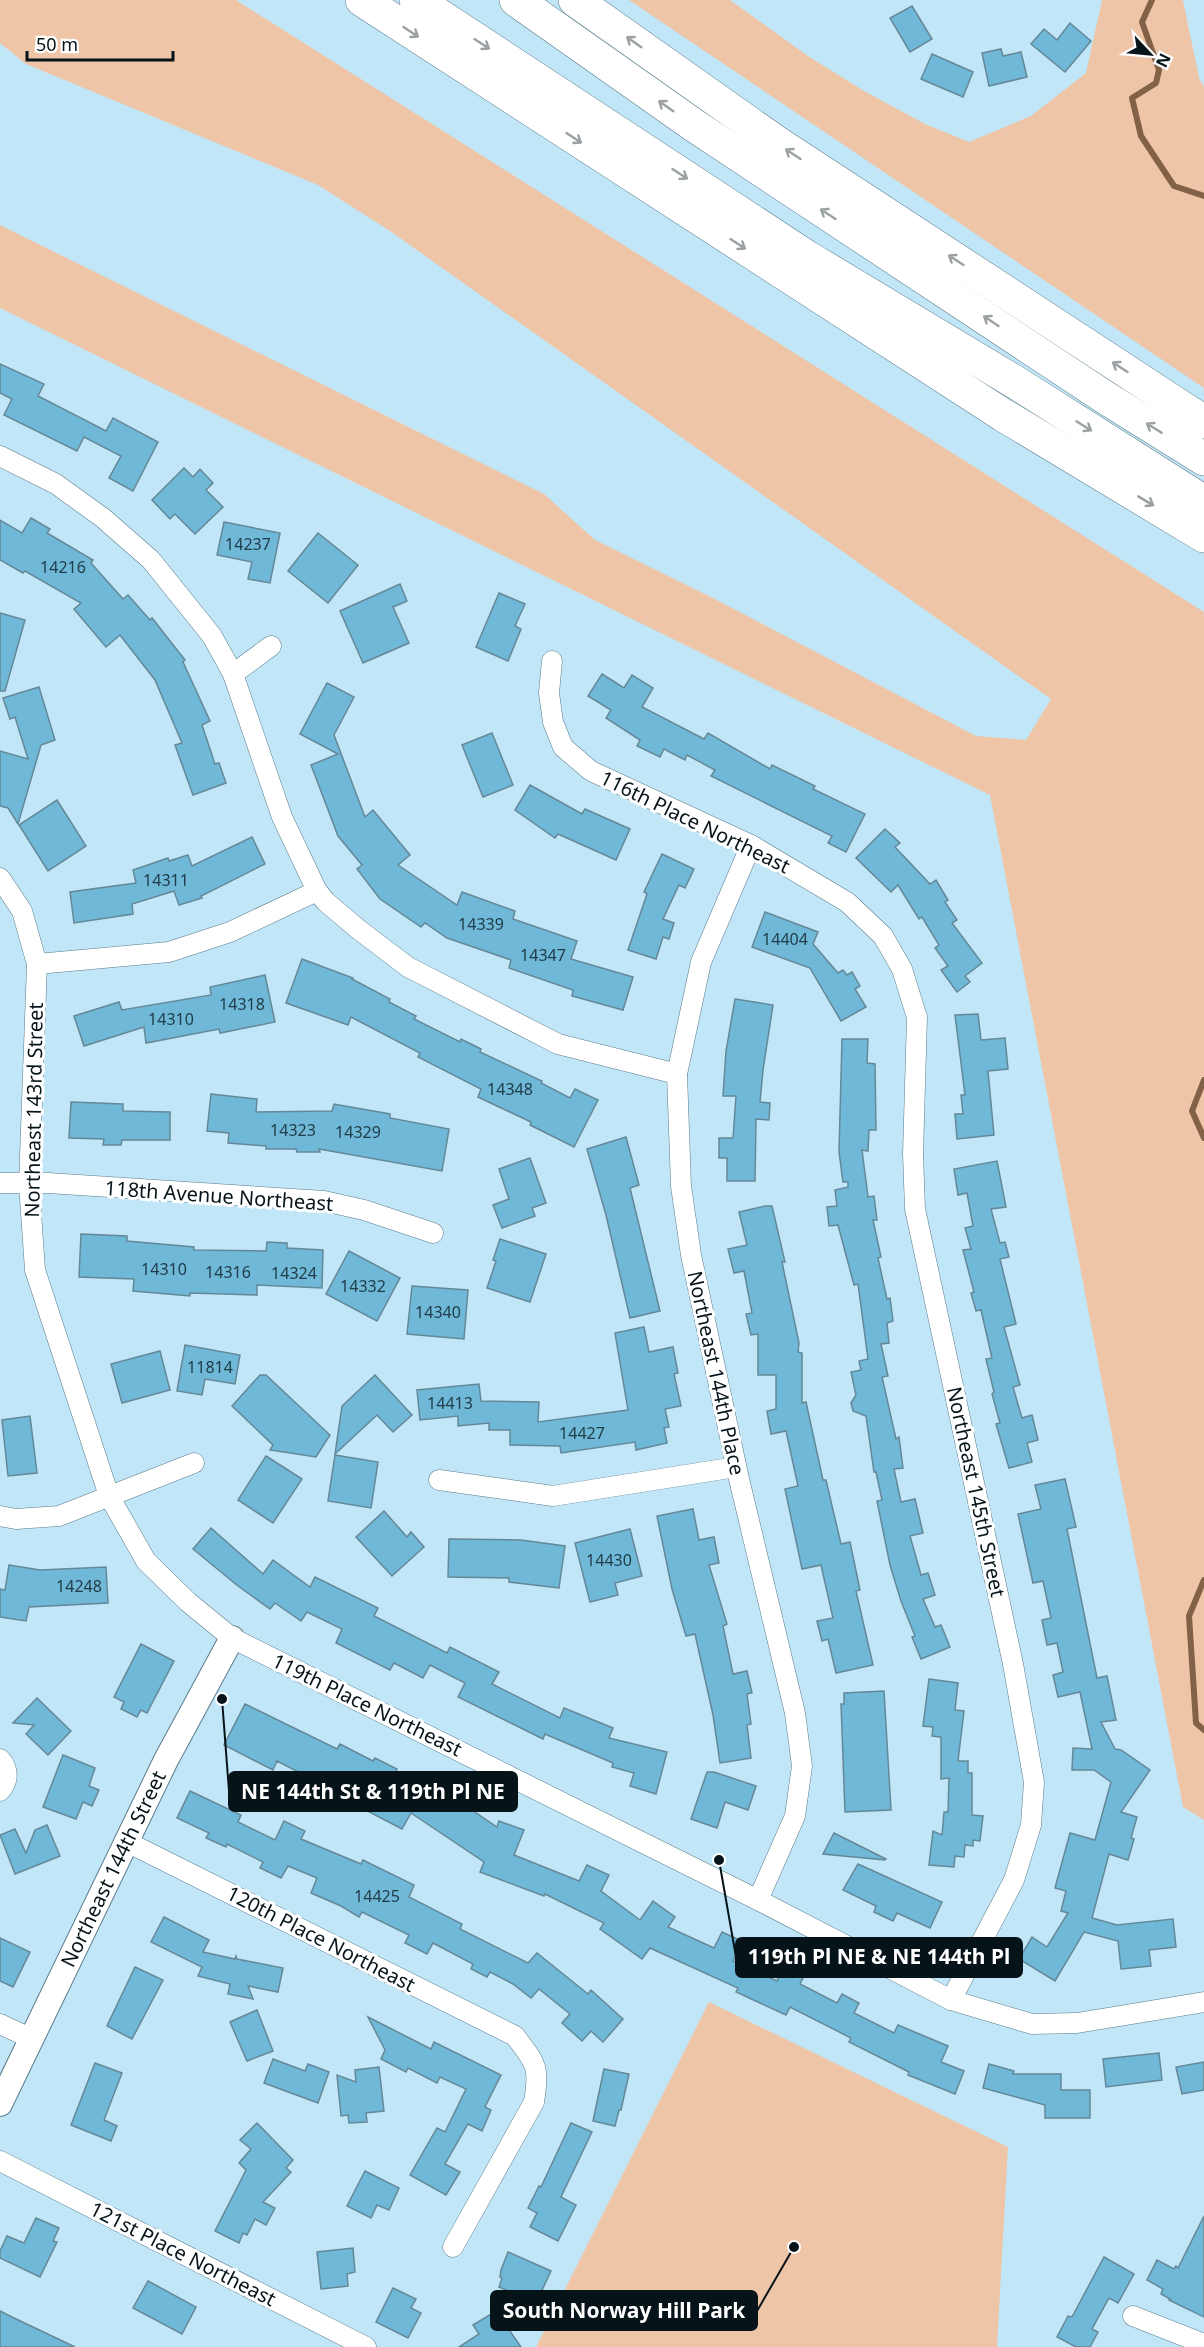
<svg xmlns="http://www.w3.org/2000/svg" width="1204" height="2347" font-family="'Noto Sans',sans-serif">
	<rect width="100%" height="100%" fill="#c1e6f7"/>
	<!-- green -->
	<g fill="#efc5a7">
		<polygon points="0,0 236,0 1204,612 1204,1820 1183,1807 990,795 0,308 0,225 544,494 595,540 713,598 976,736 1026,740 1051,699 390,231 318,185 26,64 0,43"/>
		<polygon points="629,0 730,0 808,56 864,91 925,124 969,142 1031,116 1086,73 1102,0 1183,0 1199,78 1204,87 1204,388"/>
		<polygon points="709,2002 1008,2147 997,2347 536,2347"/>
	</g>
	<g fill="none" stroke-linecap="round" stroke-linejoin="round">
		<!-- stream -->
		<g stroke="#826147" stroke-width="6">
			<polyline points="1152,0 1142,22 1159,70 1156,83 1132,98 1141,136 1174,186 1204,196"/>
			<polyline points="1204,1080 1192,1111 1204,1138"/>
			<polyline points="1204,1580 1189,1616 1196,1723 1204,1730"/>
		</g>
	</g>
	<!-- building -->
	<g fill="#6fb8d7" stroke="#658898" stroke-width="1.5">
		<polygon points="912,6 932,39 910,52 890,18"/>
		<polygon points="1070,23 1091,41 1065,72 1031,44 1044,29 1057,40"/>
		<polygon points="1001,49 1003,56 1021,52 1027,77 989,86 982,53"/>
		<polygon points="932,54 973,72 963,97 921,79"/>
		<polygon points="0,364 44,384 38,396 106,431 113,418 158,442 133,491 109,478 121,456 84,437 77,451 4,415 12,399 0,393"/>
		<polygon points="184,468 193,477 200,469 213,483 206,490 223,507 195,534 175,514 170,519 152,500"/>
		<polygon points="31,518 50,529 47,533 93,560 91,563 123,599 128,595 150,620 152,618 185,660 183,662 210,721 202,725 215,764 219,763 226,783 193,795 175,745 182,743 155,680 120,635 106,647 74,609 81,603 25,571 23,573 0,560 0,520 22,533"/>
		<polygon points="224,522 280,533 270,583 248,579 252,562 217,555"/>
		<polygon points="318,533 358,565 328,603 288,571"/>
		<polygon points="400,584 407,601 393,607 409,643 363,663 340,611"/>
		<polygon points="499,593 525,604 515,626 521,629 508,661 476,647"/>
		<polygon points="0,613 25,620 5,691 0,691"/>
		<polygon points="602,674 624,688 632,675 653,688 642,707 704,739 708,733 770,769 772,765 815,786 813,789 865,814 846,852 828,843 832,836 711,776 715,770 687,755 685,760 664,749 660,757 637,746 640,740 606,718 611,710 588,696"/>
		<polygon points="327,683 354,697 334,735 365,817 373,810 410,855 398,865 457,905 462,892 515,911 513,919 577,941 571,959 633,977 623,1010 572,996 573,990 509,968 511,960 447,938 425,923 421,927 380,899 357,869 362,865 338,836 311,765 338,754 300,734"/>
		<polygon points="39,687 55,740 41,745 18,824 8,808 0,806 0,751 28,759 15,717 10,719 3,698"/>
		<polygon points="492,733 513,785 483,797 462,745"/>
		<polygon points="530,785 582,814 585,809 630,829 616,860 558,834 555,838 515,810"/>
		<polygon points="57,800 86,846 48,871 19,825"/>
		<polygon points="885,829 900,843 895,847 930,884 936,880 948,900 945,902 957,920 952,923 982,963 965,976 970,982 957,992 941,970 948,966 935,948 939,945 922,917 919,919 898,885 891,892 856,858"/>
		<polygon points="252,837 265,864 201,896 202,898 179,905 174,891 132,904 133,914 74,923 70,892 136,883 133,870 168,858 169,861 188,855 192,866"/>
		<polygon points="662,854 694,869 685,888 679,885 663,919 674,923 669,939 663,937 656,959 628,950 647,894 644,892"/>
		<polygon points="765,912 818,932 813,944 838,973 843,970 847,975 852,972 860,986 855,989 866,1007 841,1021 810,968 752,947"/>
		<polygon points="302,959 353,978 352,979 390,999 389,1002 416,1016 414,1019 460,1042 461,1039 481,1049 480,1052 542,1081 541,1083 570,1098 575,1089 598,1100 574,1147 530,1125 531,1122 478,1097 481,1089 418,1057 420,1053 351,1017 348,1025 286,1003"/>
		<polygon points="265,975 275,1022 220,1033 219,1029 146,1043 144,1027 84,1046 74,1016 119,1002 122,1010 211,995 210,987"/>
		<polygon points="735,999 773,1005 763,1070 760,1102 770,1103 769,1120 756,1119 755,1181 727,1181 727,1158 719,1158 719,1138 733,1138 736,1096 723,1096 726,1051"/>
		<polygon points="978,1014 981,1040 1005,1038 1008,1069 988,1071 994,1135 957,1139 955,1114 963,1114 961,1095 965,1095 955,1015"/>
		<polygon points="842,1039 868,1039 867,1063 875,1064 876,1130 869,1130 868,1151 862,1150 868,1197 874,1196 877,1220 873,1220 881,1257 878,1258 887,1299 890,1298 893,1321 887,1323 889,1343 881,1344 888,1376 882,1377 896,1439 899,1437 903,1468 894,1469 901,1502 915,1499 923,1533 910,1536 921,1575 928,1573 935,1595 923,1599 935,1627 941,1625 950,1647 921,1659 912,1637 915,1636 901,1601 890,1565 877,1501 882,1500 876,1472 874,1472 866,1416 853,1411 851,1403 856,1395 851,1372 861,1370 859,1361 868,1359 858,1284 854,1285 838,1225 829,1226 827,1207 837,1206 835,1190 848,1187 848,1182 843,1182 839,1152"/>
		<polygon points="211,1094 257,1099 256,1112 332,1111 334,1104 390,1114 390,1118 449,1129 442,1171 319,1149 320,1152 297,1152 296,1149 266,1149 266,1146 228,1143 229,1133 207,1131"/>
		<polygon points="71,1102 123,1104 123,1111 170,1112 170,1140 122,1140 121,1145 103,1145 104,1139 69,1138"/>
		<polygon points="626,1137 639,1185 630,1188 660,1311 630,1318 606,1215 587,1149"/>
		<polygon points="530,1158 546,1203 532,1208 535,1216 502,1228 493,1205 509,1199 499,1169"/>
		<polygon points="997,1161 1006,1207 991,1209 1000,1243 1005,1242 1009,1257 1000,1259 1016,1324 1004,1327 1020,1385 1013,1387 1022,1418 1032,1415 1038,1440 1027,1443 1032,1462 1009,1468 996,1424 1000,1423 992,1394 994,1392 986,1359 992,1358 981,1310 976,1311 971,1293 974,1292 963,1250 971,1249 965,1228 973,1226 967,1193 958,1195 954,1169"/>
		<polygon points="765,1206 772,1206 785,1262 782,1262 799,1343 798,1352 802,1353 802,1403 806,1402 823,1480 826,1480 841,1544 850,1542 860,1590 856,1591 873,1665 836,1673 828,1639 822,1641 817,1621 833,1618 821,1565 802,1569 785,1489 798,1486 786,1431 771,1434 767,1411 776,1409 776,1375 758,1375 758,1334 751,1335 746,1314 752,1313 744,1271 734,1273 728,1249 747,1245 739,1212"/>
		<polygon points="81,1234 127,1236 127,1241 194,1247 194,1250 266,1251 267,1242 287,1243 287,1248 323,1250 322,1288 257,1285 257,1295 190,1293 190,1296 133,1291 134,1279 79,1277"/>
		<polygon points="500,1239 546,1254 530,1302 487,1288 496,1261 493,1260"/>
		<polygon points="349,1251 400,1278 377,1321 326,1294"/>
		<polygon points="412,1286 468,1290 464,1339 407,1334"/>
		<polygon points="644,1327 649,1352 673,1347 678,1373 674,1374 681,1406 665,1409 669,1427 664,1428 667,1443 636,1450 635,1442 561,1453 560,1446 510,1445 510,1430 489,1430 489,1423 458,1426 458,1416 420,1420 417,1390 479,1384 481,1401 539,1402 538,1422 628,1410 615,1333"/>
		<polygon points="185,1345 240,1355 235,1384 205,1379 202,1395 177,1391"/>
		<polygon points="160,1351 170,1390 122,1403 111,1364"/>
		<polygon points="260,1375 266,1375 330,1435 316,1457 270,1450 273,1445 232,1406"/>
		<polygon points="375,1375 412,1415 393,1432 377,1415 335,1454 342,1406"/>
		<polygon points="30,1416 37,1473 8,1476 2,1420"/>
		<polygon points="335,1455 378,1462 371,1508 328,1501"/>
		<polygon points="266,1456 302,1479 273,1523 238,1500"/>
		<polygon points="1065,1479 1076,1527 1067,1529 1097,1678 1107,1676 1116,1720 1101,1722 1115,1749 1121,1750 1150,1770 1121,1812 1137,1817 1131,1838 1134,1839 1128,1860 1109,1854 1092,1918 1117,1925 1173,1919 1176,1947 1149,1950 1151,1966 1121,1969 1118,1941 1084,1932 1055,1981 1019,1959 1032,1937 1047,1947 1068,1913 1061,1911 1066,1891 1055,1888 1070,1833 1095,1840 1111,1782 1094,1770 1072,1770 1073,1748 1092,1749 1080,1692 1058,1697 1053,1675 1063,1672 1057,1643 1047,1645 1042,1620 1051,1618 1043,1581 1033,1583 1018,1514 1041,1509 1035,1485"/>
		<polygon points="693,1509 699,1540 714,1537 719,1563 709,1565 727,1624 723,1626 733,1674 747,1671 752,1693 747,1694 751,1724 747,1725 751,1758 720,1763 713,1715 695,1634 686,1636 672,1589 657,1516"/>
		<polygon points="384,1511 407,1537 411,1532 424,1547 392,1576 356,1537"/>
		<polygon points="211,1528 263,1574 273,1560 310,1587 315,1577 378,1608 374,1616 447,1653 450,1647 499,1672 492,1684 560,1718 564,1708 613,1728 609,1738 667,1752 656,1794 630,1786 634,1773 612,1767 613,1763 545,1734 543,1739 458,1697 465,1683 430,1665 423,1678 394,1663 390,1670 336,1643 342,1629 307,1612 301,1621 275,1603 270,1609 238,1586 193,1549"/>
		<polygon points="630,1529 642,1576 615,1583 618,1595 590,1602 575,1543"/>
		<polygon points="449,1539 521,1540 565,1546 559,1588 509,1582 509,1578 448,1577"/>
		<polygon points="9,1565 40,1570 106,1567 108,1603 29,1607 26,1621 0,1617 0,1589 5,1590"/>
		<polygon points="141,1644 174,1661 147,1713 141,1710 137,1717 121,1709 124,1702 114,1697"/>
		<polygon points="929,1679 958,1683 955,1710 964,1711 958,1761 968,1761 968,1773 972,1773 972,1815 983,1816 980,1841 973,1840 973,1846 965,1845 964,1857 955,1856 954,1867 929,1865 933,1831 942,1835 944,1812 948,1812 949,1778 941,1779 941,1737 932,1736 933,1727 923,1726"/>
		<polygon points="884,1691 891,1810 845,1812 841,1704 844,1704 844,1693"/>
		<polygon points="37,1698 71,1731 48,1755 26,1734 34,1725 13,1723"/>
		<polygon points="245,1704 337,1749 340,1744 373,1761 375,1758 397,1769 389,1784 427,1803 434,1793 463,1811 466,1806 497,1827 499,1821 524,1830 514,1855 579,1881 587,1865 609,1875 601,1891 640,1920 653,1901 675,1917 668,1927 714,1948 722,1932 742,1941 733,1961 777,1981 784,1965 805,1974 800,1984 837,2003 842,1994 859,2003 854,2013 894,2033 898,2025 948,2046 941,2062 964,2071 955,2094 908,2075 909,2072 849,2042 851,2038 790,2007 786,2015 736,1992 738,1988 650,1948 642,1959 600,1929 604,1923 545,1894 544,1896 480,1872 484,1862 411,1813 402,1829 348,1801 349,1798 277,1761 273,1770 224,1745"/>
		<polygon points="63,1755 95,1768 89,1786 99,1790 92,1806 83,1802 76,1819 43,1807"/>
		<polygon points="707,1772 714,1772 756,1786 748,1810 725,1802 717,1828 691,1819"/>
		<polygon points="190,1791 241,1815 238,1822 275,1840 284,1821 305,1831 301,1839 361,1864 363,1860 414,1885 409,1897 462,1924 460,1929 528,1963 537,1953 588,1994 591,1990 623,2019 603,2042 591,2031 582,2041 562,2023 570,2014 539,1989 531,1998 513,1984 490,1972 487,1977 471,1969 473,1964 433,1943 427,1954 405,1943 409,1935 362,1912 359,1917 341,1906 311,1893 317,1878 288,1866 281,1878 260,1868 263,1862 227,1844 226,1847 206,1838 209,1833 177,1818"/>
		<polygon points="47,1825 60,1856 15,1874 0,1835 15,1829 26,1853 35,1830"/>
		<polygon points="834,1833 886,1859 885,1860 823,1854"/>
		<polygon points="858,1864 942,1902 930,1928 897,1913 893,1921 874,1912 876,1906 843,1890"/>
		<polygon points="164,1917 209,1940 203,1952 235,1959 236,1956 237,1959 283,1968 278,1992 248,1986 253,1999 228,1994 230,1984 198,1976 202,1967 151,1942"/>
		<polygon points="0,1938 30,1952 13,1987 0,1981"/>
		<polygon points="135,1967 163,1980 132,2039 107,2026"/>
		<polygon points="257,2010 273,2051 247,2061 230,2022"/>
		<polygon points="368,2017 431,2049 434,2042 501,2075 485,2107 491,2110 482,2131 468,2124 445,2164 460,2172 446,2195 410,2175 437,2128 445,2132 466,2089 440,2077 437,2083 408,2068 406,2072 381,2059 385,2050"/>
		<polygon points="1159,2053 1162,2080 1106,2087 1103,2059"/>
		<polygon points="273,2059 305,2071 308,2064 329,2072 318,2103 264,2083"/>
		<polygon points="1204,2062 1204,2090 1182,2094 1176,2067"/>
		<polygon points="95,2063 122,2073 104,2120 117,2126 111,2141 71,2125"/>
		<polygon points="989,2064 1014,2071 1013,2074 1061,2074 1061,2090 1090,2090 1090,2118 1045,2118 1045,2105 983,2088"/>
		<polygon points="379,2067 384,2111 366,2113 367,2122 349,2123 348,2115 341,2116 337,2075 356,2082 355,2070"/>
		<polygon points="604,2069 629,2074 621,2110 619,2110 615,2126 593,2121"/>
		<polygon points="257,2123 293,2160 286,2168 291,2172 263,2202 275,2208 266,2225 255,2219 247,2235 243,2233 239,2243 215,2231 246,2170 239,2163 251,2149 240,2140"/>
		<polygon points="571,2123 592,2132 561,2197 576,2205 558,2241 530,2227 537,2213 528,2208 539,2186 541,2187"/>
		<polygon points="365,2171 399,2188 389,2210 377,2205 371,2218 347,2206"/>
		<polygon points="1204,2216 1204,2317 1169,2300 1170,2299 1161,2294 1163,2289 1147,2280 1157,2260 1174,2269 1176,2266 1178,2268"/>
		<polygon points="36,2218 59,2228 53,2241 57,2242 40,2277 0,2258 0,2251 7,2236 24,2243"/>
		<polygon points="353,2248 355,2272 347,2274 348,2286 321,2289 317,2252"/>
		<polygon points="508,2252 551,2271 536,2303 499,2287 502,2278 500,2277 501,2270"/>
		<polygon points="1104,2257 1134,2274 1118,2303 1109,2298 1092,2329 1098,2332 1090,2347 1076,2347 1057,2337 1068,2316 1072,2317"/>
		<polygon points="148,2281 196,2307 182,2334 133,2308"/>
		<polygon points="393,2288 416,2299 411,2308 421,2313 408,2338 376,2322"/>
		<polygon points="0,2311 14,2318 75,2347 0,2347"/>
		<polygon points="496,2311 521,2347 459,2347 479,2334 473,2325"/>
	</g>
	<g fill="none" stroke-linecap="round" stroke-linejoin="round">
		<!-- minor casing -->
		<g stroke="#5a7c8b" stroke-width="21">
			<g id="minor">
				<polyline points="0,456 56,484 103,518 151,560 212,636 233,674 282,817 317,891 326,902 358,929 408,967 558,1044 677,1074"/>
				<polyline points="552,661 549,693 553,722 563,747 591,771 751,845 847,902 883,936 902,969 915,1011 917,1017 913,1154 915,1209 1013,1664 1034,1782 1031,1825 1014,1880 951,2000"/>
				<polyline points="233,674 271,646"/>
				<polyline points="751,845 701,962 677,1074 681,1186 691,1255 739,1479 795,1713 802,1766 795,1816 758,1900"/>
				<polyline points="0,878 22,911 37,964 169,952 230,932 317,891"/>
				<polyline points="37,964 29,1184 35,1270 109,1496 146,1561 188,1602 232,1638 758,1900 951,2000 1032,2024 1077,2023 1204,2002"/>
				<polyline points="0,1183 48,1183 324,1201 364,1210 433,1233"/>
				<polyline points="439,1480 553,1496 736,1467"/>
				<polyline points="0,1516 16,1519 59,1516 194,1463"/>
				<path d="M 0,1759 C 9,1769 9,1781 0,1791"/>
				<path d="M 127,1842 L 515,2036 C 536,2064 540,2066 534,2102 L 453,2247"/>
				<polyline points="0,2024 32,2039"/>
				<polyline points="0,2161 366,2347"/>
				<polyline points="1133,2316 1204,2344"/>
			</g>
		</g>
		<!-- tertiary casing -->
		<g stroke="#5a7c8b" stroke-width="26">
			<g id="tertiary">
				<path id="s1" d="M 0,2104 L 166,1760 L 232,1638"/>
			</g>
		</g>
		<!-- motorway casing -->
		<g stroke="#5a7c8b" stroke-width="34">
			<g id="motorway">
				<polyline points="362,0 1003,415 1204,536"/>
				<polyline points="416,0 807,257 1015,382 1204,502"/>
				<polyline points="516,0 695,126 1106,398 1204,459"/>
				<polyline points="575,0 776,142 1204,422"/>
			</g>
		</g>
		<!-- minor -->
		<use href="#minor" stroke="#fff" stroke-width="20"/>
		<!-- tertiary -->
		<use href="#tertiary" stroke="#fff" stroke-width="24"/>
		<!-- motorway -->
		<use href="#motorway" stroke="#fff" stroke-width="33"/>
	</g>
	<!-- one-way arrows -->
	<defs><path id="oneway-shaft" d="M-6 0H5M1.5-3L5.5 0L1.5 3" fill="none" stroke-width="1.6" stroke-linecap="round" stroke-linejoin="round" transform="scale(1.5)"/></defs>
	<g stroke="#9ba1a3">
		<use href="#oneway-shaft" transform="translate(411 32) rotate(33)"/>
		<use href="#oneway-shaft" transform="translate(634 42) rotate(-145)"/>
		<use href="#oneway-shaft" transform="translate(482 44) rotate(33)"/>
		<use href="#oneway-shaft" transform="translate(666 106) rotate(-145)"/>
		<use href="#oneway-shaft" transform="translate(574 138) rotate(33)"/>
		<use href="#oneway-shaft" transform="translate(793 154) rotate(-147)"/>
		<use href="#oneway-shaft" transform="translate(680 174) rotate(33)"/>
		<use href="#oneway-shaft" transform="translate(828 214) rotate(-147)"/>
		<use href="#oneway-shaft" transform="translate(738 244) rotate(33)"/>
		<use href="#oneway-shaft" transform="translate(956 260) rotate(-147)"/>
		<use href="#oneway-shaft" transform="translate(991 321) rotate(-146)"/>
		<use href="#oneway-shaft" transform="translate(1120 367) rotate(-147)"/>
		<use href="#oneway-shaft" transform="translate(1084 426) rotate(32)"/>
		<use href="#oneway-shaft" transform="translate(1154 428) rotate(-148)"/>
		<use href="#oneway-shaft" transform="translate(1146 501) rotate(31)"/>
	</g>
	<g text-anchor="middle" stroke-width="6" stroke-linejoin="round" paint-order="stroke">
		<!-- number labels -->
		<g font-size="16" fill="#203d49">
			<text x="248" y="550">14237</text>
			<text x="63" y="573">14216</text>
			<text x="166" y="886">14311</text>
			<text x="481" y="930">14339</text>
			<text x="785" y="945">14404</text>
			<text x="543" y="961">14347</text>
			<text x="242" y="1010">14318</text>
			<text x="171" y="1025">14310</text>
			<text x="510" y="1095">14348</text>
			<text x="293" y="1136">14323</text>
			<text x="358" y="1138">14329</text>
			<text x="164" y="1275">14310</text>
			<text x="228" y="1278">14316</text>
			<text x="294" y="1279">14324</text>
			<text x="363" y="1292">14332</text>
			<text x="438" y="1318">14340</text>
			<text x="210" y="1373">11814</text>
			<text x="450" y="1409">14413</text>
			<text x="582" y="1439">14427</text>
			<text x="609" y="1566">14430</text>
			<text x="79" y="1592">14248</text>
			<text x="377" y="1902">14425</text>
		</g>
		<!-- street labels -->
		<g font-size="20" fill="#06141a" stroke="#fff">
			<text transform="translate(695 822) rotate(26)" y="7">116th Place Northeast</text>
			<text transform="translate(34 1110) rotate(-89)" y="7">Northeast 143rd Street</text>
			<text transform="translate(219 1196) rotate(4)" y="7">118th Avenue Northeast</text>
			<text transform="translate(716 1373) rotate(78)" y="7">Northeast 144th Place</text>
			<text transform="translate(976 1492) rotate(78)" y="7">Northeast 145th Street</text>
			<text transform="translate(367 1705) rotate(26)" y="7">119th Place Northeast</text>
			<text dy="7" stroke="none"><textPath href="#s1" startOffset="261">Northeast 144th Street</textPath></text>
			<text transform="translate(321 1939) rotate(27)" y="7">120th Place Northeast</text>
			<text transform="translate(183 2254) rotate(27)" y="7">121st Place Northeast</text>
		</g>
	</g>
	<!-- callouts -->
	<path fill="none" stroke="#06141a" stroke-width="2" d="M222 1699L229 1791M719 1860L736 1957M794 2247L757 2311"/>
	<g fill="#06141a" stroke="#fff" stroke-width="2">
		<circle cx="222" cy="1699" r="6"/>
		<circle cx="719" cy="1860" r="6"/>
		<circle cx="794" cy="2247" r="6"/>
	</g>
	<g fill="#06141a" stroke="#06141a" stroke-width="2">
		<rect x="229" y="1772" width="288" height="39" rx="6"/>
		<rect x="736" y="1938" width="286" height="39" rx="6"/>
		<rect x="491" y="2291" width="266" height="39" rx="6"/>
	</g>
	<g font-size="21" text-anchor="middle" font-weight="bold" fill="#fff">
		<text x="373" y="1799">NE 144th St &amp; 119th Pl NE</text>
		<text x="879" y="1964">119th Pl NE &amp; NE 144th Pl</text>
		<text x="624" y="2318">South Norway Hill Park</text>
	</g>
	<!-- north arrow -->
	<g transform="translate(1150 54) rotate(116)" stroke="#ffffff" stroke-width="4.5" paint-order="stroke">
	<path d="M0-4.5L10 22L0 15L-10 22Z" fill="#06141a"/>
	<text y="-9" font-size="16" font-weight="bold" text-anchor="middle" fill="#06141a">N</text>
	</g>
	<!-- scale -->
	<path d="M27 51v9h146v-9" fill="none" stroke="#06141a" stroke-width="3"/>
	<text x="36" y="51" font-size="18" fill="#06141a" stroke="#ffffff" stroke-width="4.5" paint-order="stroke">50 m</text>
</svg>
